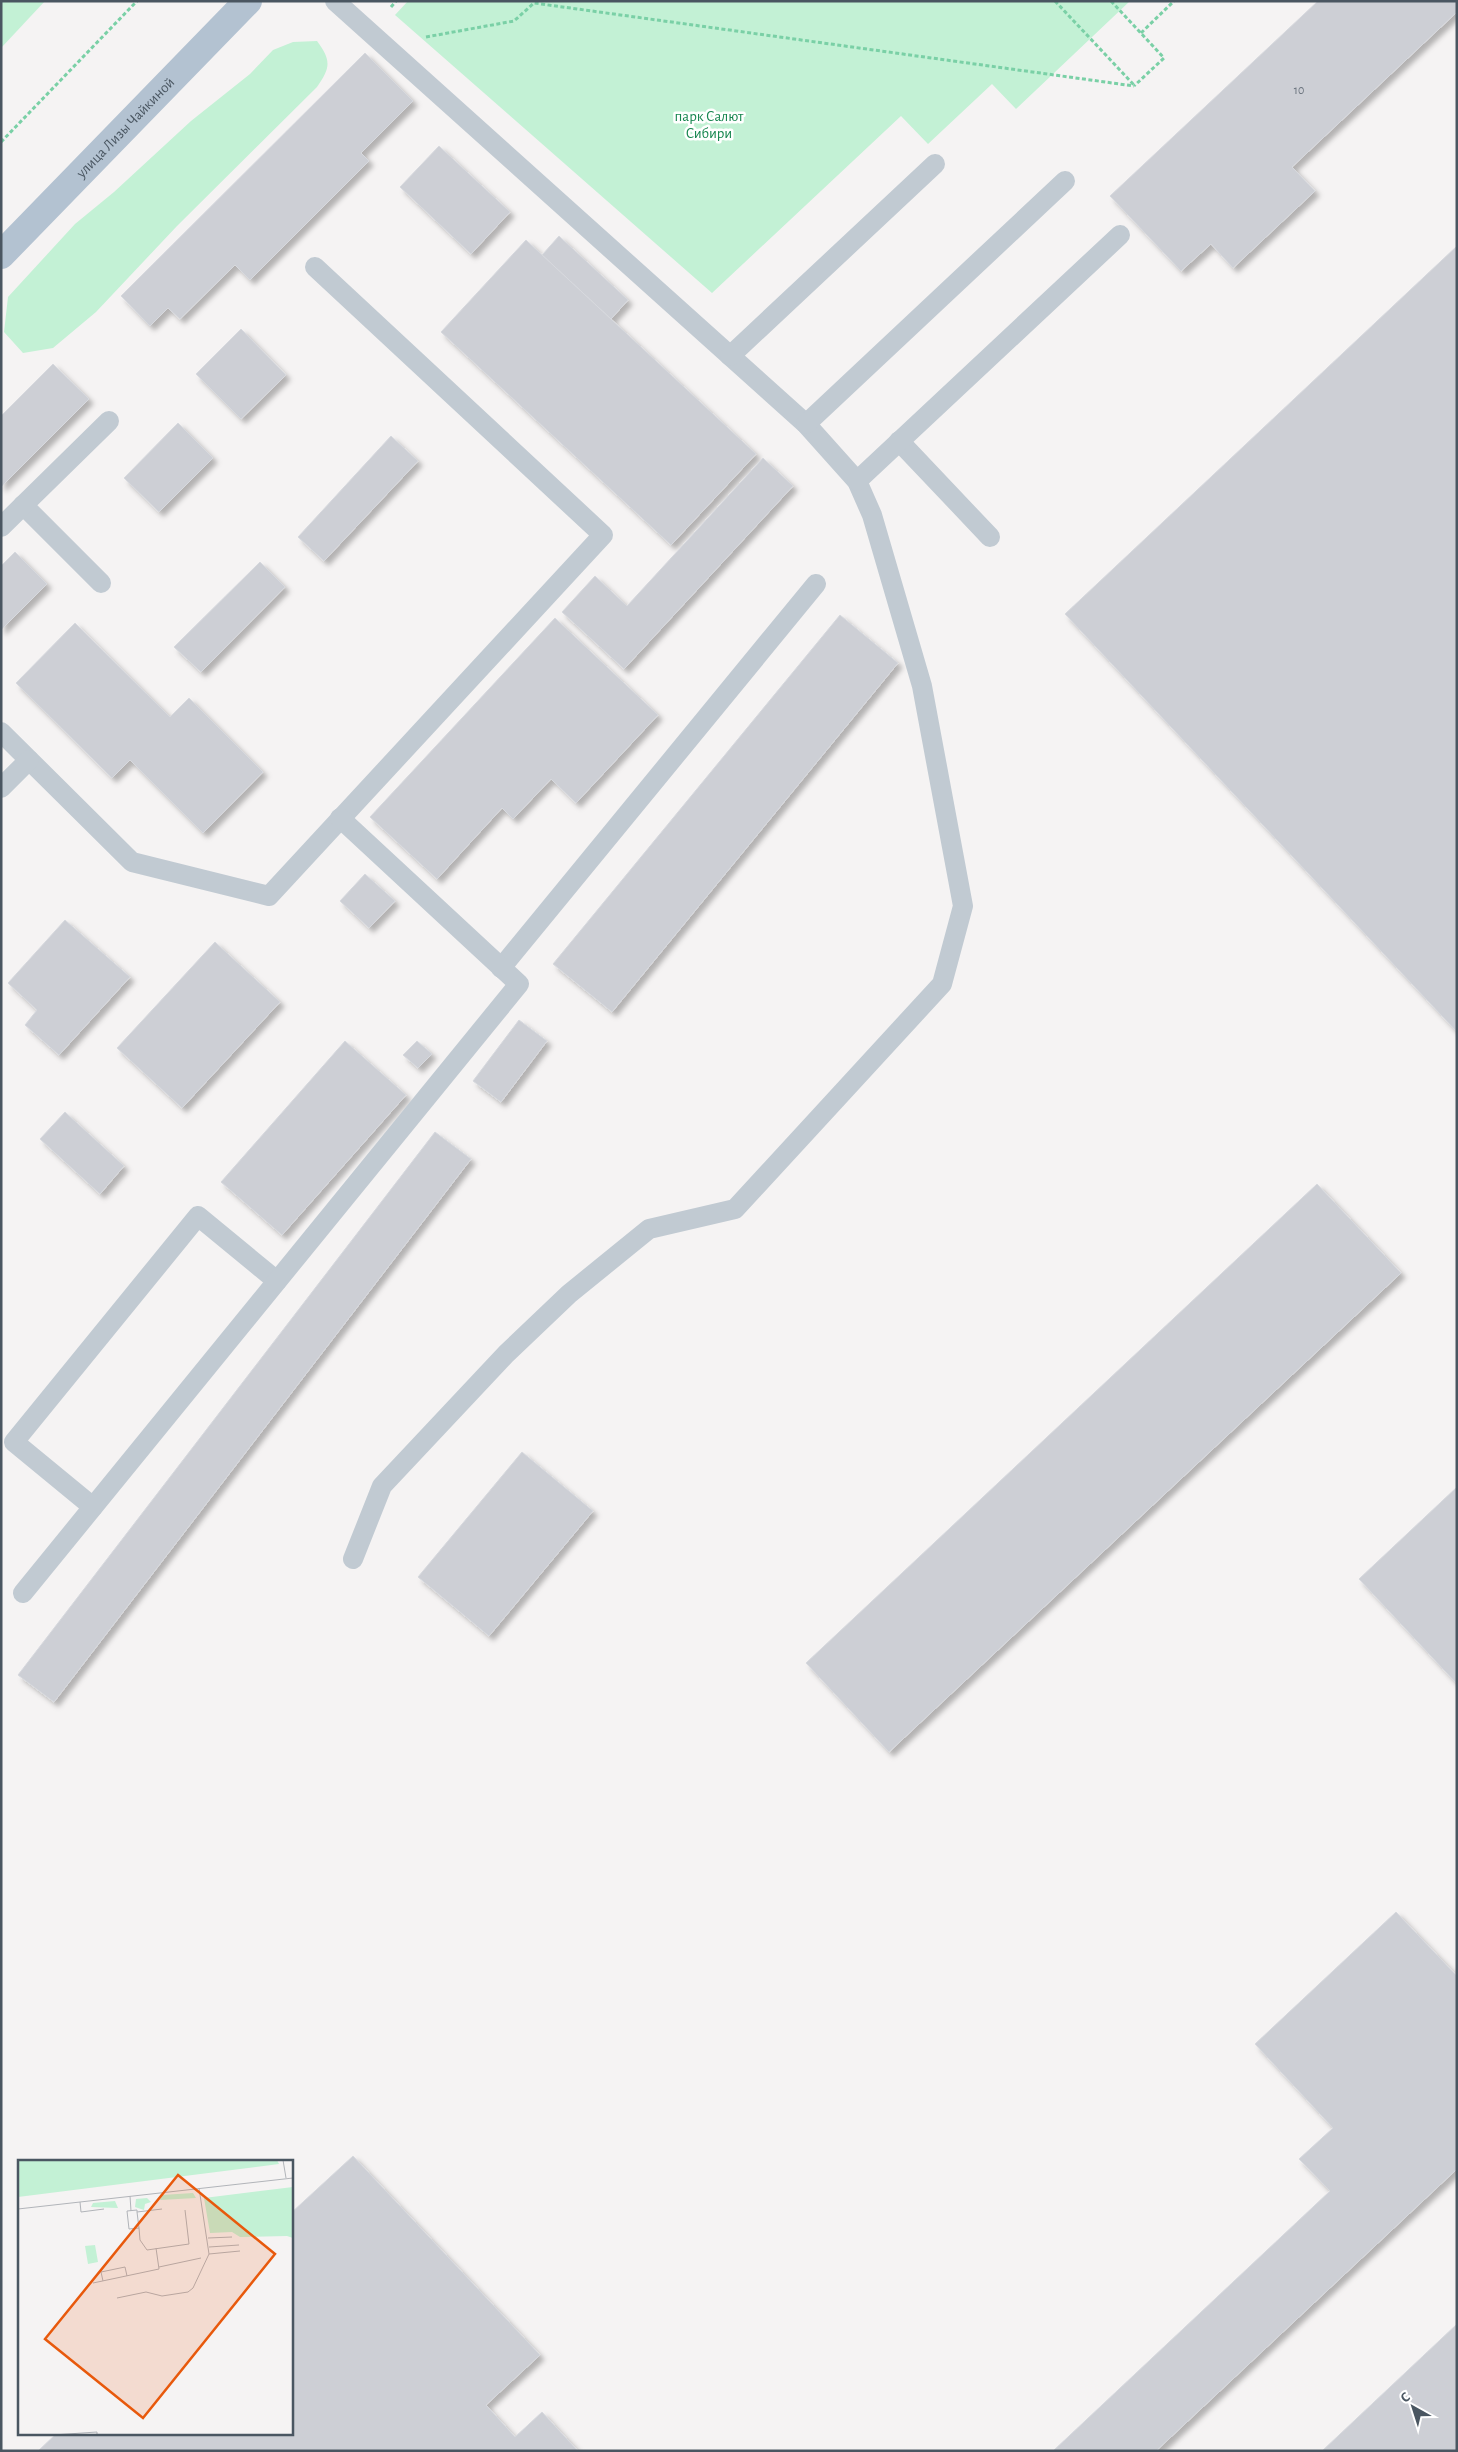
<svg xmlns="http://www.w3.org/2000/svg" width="1458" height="2452" font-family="'Alegreya Sans',sans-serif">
	<defs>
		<filter id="shadow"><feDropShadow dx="4.5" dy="4.5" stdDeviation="2.5" flood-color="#0004"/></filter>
	</defs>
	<rect width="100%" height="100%" fill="#f5f3f3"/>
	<!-- green -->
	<g fill="#c3f1d5">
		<polygon points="1,1 45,1 1,48"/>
		<polygon points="408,1 1130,1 1016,109 992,84 928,144 901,116 712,293 395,15"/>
		<path d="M 317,41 C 332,61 330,68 317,87 L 177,226 L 96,312 L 53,348 L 23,353 L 4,332 L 8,297 L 75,224 L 114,192 L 191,121 L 250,74 L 273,50 L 293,42 Z"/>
	</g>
	<!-- building -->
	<g fill="#cdcfd5" stroke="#d7d9de" filter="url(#shadow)">
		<polygon points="1318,1 1457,1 1457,12 1292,167 1315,191 1233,268 1211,244 1181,271 1110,196"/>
		<polygon points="365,53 413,101 361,153 369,161 250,280 235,265 180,319 168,308 150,326 121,296"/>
		<polygon points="439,146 510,212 471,254 400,187"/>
		<polygon points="559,236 628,300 611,319 542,255"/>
		<polygon points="526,240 756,454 671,545 441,332"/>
		<polygon points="1457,246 1457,1032 1065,614"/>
		<polygon points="241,329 286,375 241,419 196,374"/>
		<polygon points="53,364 89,399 1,487 1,416"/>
		<polygon points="178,423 213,458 159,512 124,478"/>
		<polygon points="391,436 418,461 324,561 298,537"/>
		<polygon points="763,458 793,486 624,669 562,612 595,576 627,606"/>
		<polygon points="15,552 47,584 1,630 1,566"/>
		<polygon points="260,562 285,587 201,672 174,647"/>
		<polygon points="840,615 898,663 612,1012 553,964"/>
		<polygon points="555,618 658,715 576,803 551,779 513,819 502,808 437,879 370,817"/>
		<polygon points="75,623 170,717 189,698 263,772 203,833 130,760 112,778 16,683"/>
		<polygon points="365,874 395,901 369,928 340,901"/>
		<polygon points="65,920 130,977 59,1055 25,1025 37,1010 8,983"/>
		<polygon points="215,942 280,1002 182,1108 117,1048"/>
		<polygon points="519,1020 547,1041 501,1102 473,1081"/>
		<polygon points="345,1041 406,1095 282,1235 221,1182"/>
		<polygon points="417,1041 432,1054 418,1068 403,1055"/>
		<polygon points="65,1112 124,1166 100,1194 40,1139"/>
		<polygon points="435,1132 471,1159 54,1702 18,1675"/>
		<polygon points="1317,1184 1401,1273 889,1752 806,1663"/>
		<polygon points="522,1452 593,1511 489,1636 418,1577"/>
		<polygon points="1457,1487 1457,1684 1359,1579"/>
		<polygon points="1396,1912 1457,1976 1457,2169 1156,2451 1053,2451 1330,2191 1299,2159 1333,2128 1255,2044"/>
		<polygon points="353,2156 540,2355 486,2405 515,2437 542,2412 578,2451 38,2451 57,2433 291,2433 291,2213"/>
		<polygon points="1457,2324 1457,2451 1322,2451"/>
	</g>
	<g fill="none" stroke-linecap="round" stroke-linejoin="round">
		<!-- path -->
		<g stroke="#7ad0a6" stroke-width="3" stroke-dasharray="4 2.5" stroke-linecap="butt">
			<polyline points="1055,1 1134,85"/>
			<polyline points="1111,1 1164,58 1134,86"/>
			<polyline points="391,7 396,1"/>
			<polyline points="1141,33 1174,1"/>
			<polyline points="426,37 514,21 534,3 1134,86"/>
			<polyline points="1,142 137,1"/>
		</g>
		<!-- lane -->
		<g stroke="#c1cad2" stroke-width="20">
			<polyline points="335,1 806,424 857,481 872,515 922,686 963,906 942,984 735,1209 649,1229 569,1294 506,1354 382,1486 353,1559"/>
			<polyline points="730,356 935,164"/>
			<polyline points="806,424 1065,181"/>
			<polyline points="899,441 990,537"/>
			<polyline points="857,481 1120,235"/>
			<polyline points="23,505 101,583"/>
			<polyline points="1,527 109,421"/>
			<polyline points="1,732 132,862 269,896 603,535 315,267"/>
			<polyline points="1,788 29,760"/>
			<polyline points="501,968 816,584"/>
			<polyline points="93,1507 14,1442 198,1216 277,1281"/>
			<polyline points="23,1593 519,984 340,818"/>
		</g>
		<!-- primary -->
		<path stroke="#b3c2d1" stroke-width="28" id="s1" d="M 1,255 L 248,1"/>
	</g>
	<g text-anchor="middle" stroke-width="5" stroke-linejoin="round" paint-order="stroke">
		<!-- number labels -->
		<g font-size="12" fill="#6b747e">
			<text x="1299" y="94">10</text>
		</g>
		<!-- park labels -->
		<g font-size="15" fill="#17864f" stroke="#fff">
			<text x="709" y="121">парк Салют<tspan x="709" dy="17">Сибири</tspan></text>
		</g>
		<!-- street labels -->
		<g font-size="15" fill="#4a5661" stroke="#fff">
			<text dy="5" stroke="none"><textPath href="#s1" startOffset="178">улица Лизы Чайкиной</textPath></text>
		</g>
	</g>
	<!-- overview -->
	<g transform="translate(18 2160)">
		<rect width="275" height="275" fill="#f5f3f3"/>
		<path d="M 0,0 L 259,0 L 261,4 L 0,37 ZM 275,27 L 275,78 L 269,76 L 222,77 L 214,72 L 192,73 L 186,38 ZM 175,33 L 178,38 L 142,40 L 144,35 ZM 129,38 L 133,42 L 127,44 L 126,50 L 117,47 L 118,39 ZM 97,41 L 100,48 L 73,47 L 75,43 ZM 77,85 L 80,102 L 70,104 L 67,86 Z" fill="#c3f1d5"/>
		<path fill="none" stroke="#b1b4b9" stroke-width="1" d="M 265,0 L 268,18M 112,36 L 113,51M 62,42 L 63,52 L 86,49M 0,49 L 275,18M 119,52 L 144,49M 121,68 L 111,69 L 109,51 L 119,50 L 119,52 L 121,68 L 122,80 L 129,90 L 171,84 L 167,50M 190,78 L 214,77M 191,87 L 221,85M 191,94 L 222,91M 141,107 L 183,98M 85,121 L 83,112 L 107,107 L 109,116M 75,123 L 141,109 L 138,88M 99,138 L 128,132 L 144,136 L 170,132 L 175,128 L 191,94 L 181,28M 275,210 L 275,231M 35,275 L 79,272 L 79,275"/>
		<path fill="#e8590c" fill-opacity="0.15" stroke="#e8590c" stroke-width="2.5" d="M 160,15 L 257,94 L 125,258 L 27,179 Z"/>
		<rect width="275" height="275" fill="none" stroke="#4a5661" stroke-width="2.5"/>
	</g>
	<!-- border -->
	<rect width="1458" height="2452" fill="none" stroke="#4a5661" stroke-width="5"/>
	<!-- north arrow -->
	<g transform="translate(1413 2407) rotate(321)" stroke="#ffffff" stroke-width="4" paint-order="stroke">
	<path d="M0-4L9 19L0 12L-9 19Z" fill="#4a5661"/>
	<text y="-8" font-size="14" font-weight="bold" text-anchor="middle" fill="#4a5661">С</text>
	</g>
</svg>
